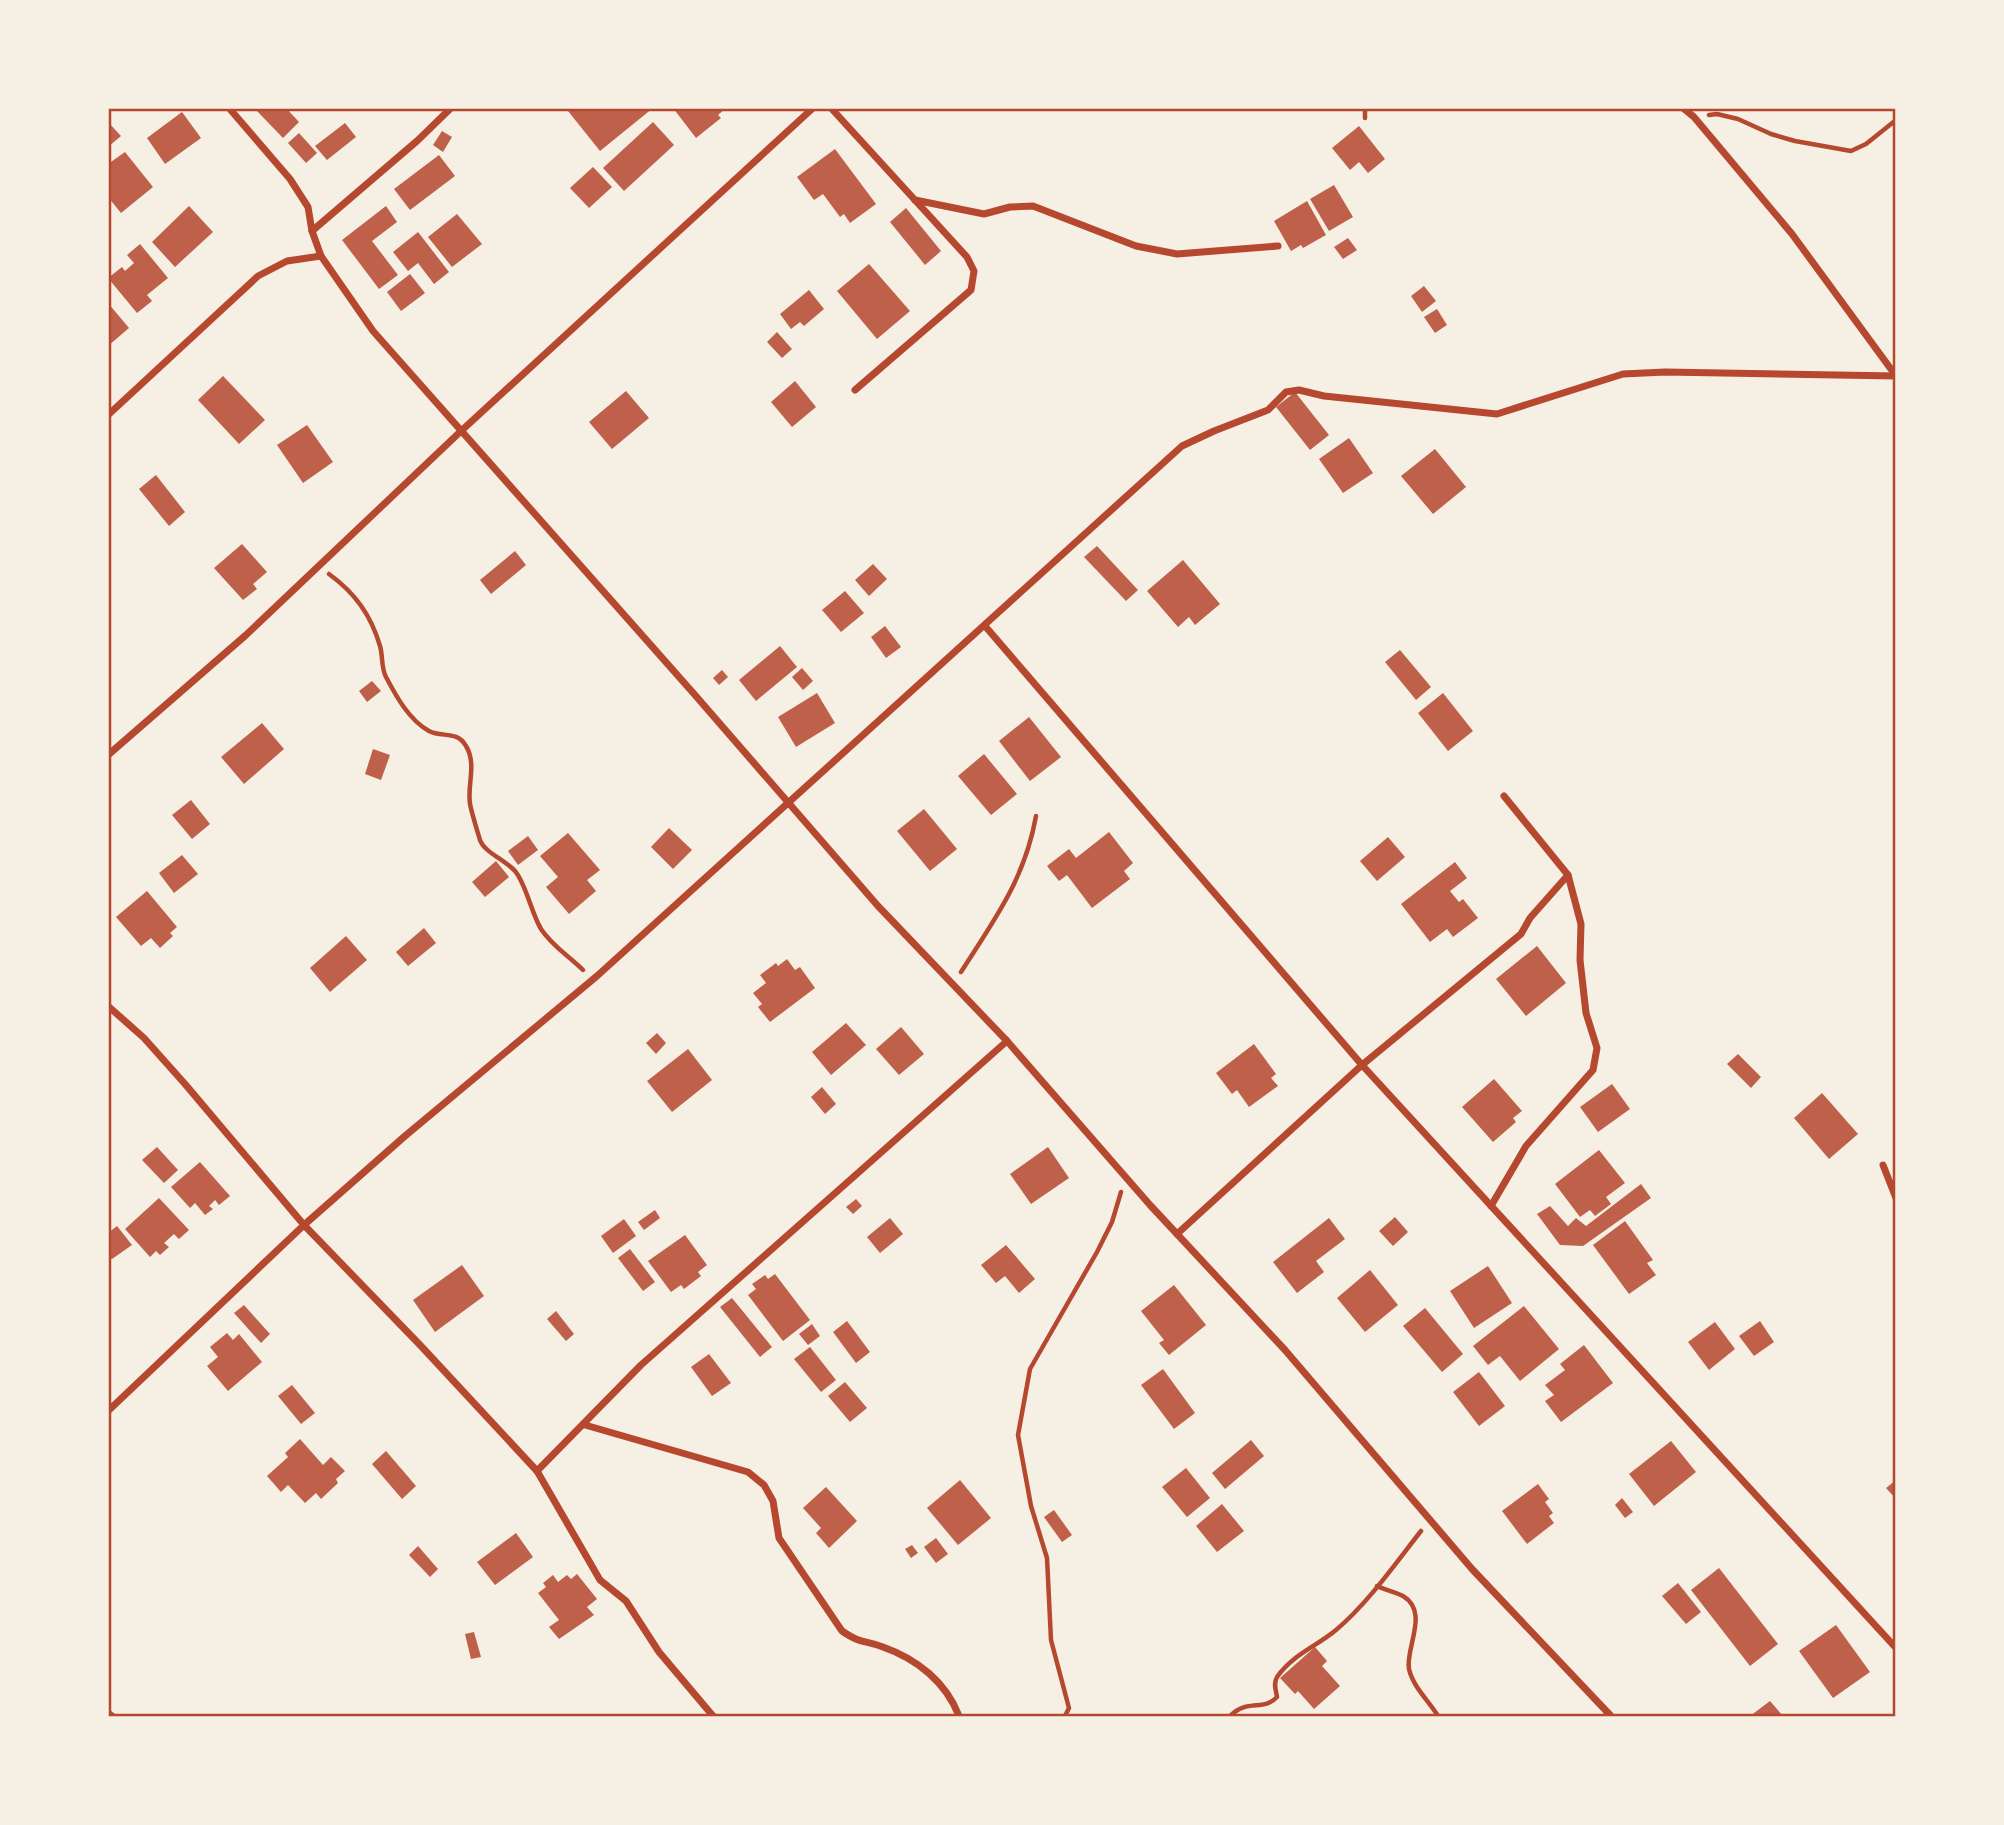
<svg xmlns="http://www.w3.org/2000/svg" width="2004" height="1825" font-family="Figtree,sans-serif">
	<rect width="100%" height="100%" fill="#f6efe4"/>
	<!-- building -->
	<g fill="#bf614a">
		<polygon points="254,108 286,108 299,122 283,138"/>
		<polygon points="571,108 653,108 600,151 568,111"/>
		<polygon points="673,108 726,108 718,115 721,118 696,138"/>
		<polygon points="182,112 201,138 165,164 147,138"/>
		<polygon points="108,122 121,136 108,147"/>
		<polygon points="653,122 674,145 624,191 603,168"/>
		<polygon points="345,123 356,137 327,160 315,146"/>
		<polygon points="1359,126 1385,159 1368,173 1359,162 1350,170 1332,148"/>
		<polygon points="442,131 452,137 443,152 433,145"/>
		<polygon points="299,133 317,153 306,163 288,143"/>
		<polygon points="835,149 876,204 850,223 844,214 840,217 823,194 814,200 797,177"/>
		<polygon points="125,152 153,187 121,213 108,197 108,164"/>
		<polygon points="439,155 455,176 410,210 394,189"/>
		<polygon points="593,167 612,187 589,208 570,188"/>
		<polygon points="1334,185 1353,217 1329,231 1310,199"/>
		<polygon points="1307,201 1326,235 1303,248 1301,245 1291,251 1274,221"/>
		<polygon points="189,206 213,232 175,267 152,242"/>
		<polygon points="386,206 397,222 372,241 398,275 379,289 342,240"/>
		<polygon points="906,208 941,251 925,265 890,222"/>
		<polygon points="457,214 482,244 452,267 428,237"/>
		<polygon points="418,232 449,272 434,284 418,263 408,271 393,252"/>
		<polygon points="1348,238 1357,250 1343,259 1334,247"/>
		<polygon points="140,244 168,278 147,295 152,301 137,313 108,278 122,267 125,271 134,263 127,255"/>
		<polygon points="869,264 910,311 877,339 837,291"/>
		<polygon points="410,274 425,293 401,311 387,292"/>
		<polygon points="1424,286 1436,301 1422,312 1411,296"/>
		<polygon points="809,290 824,309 804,326 800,322 791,329 780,314"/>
		<polygon points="108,303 129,328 108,346"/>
		<polygon points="1437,309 1447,325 1435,333 1424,317"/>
		<polygon points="777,332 792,349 782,358 767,342"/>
		<polygon points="223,376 265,420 239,444 198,400"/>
		<polygon points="795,381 816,407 792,427 771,402"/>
		<polygon points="626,391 649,418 612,449 589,422"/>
		<polygon points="1295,392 1329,435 1310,450 1276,407"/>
		<polygon points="307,425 333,462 303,483 277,445"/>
		<polygon points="1349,438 1373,473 1343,493 1319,459"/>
		<polygon points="1435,449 1466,487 1433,514 1401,476"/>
		<polygon points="156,475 185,512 169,526 139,489"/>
		<polygon points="242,544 267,572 253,584 257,589 243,600 214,568"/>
		<polygon points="1097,546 1138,590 1126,601 1084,557"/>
		<polygon points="515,551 526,565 491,594 480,580"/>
		<polygon points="1183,560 1220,604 1195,625 1189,617 1178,627 1147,591"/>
		<polygon points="873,564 887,579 869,596 855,580"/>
		<polygon points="845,591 864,613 841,632 822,610"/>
		<polygon points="885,626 901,647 886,658 871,637"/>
		<polygon points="780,646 797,667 756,701 739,680"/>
		<polygon points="1400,650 1431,687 1416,700 1385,662"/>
		<polygon points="802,668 813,681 803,690 792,677"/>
		<polygon points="722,670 728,677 719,685 713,678"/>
		<polygon points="372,681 381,691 367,702 359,691"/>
		<polygon points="817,693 835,723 796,747 778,717"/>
		<polygon points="1443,693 1473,731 1448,751 1418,713"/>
		<polygon points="1029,717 1061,757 1030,781 999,741"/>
		<polygon points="262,723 284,749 244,784 221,757"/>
		<polygon points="373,749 390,755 381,780 365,774"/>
		<polygon points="984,754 1017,794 991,815 958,776"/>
		<polygon points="191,800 210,824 192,839 172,815"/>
		<polygon points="924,809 957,849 930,871 897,831"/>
		<polygon points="669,828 692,850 673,869 651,847"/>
		<polygon points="1109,832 1133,863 1124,871 1130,879 1092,908 1067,875 1059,881 1047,866 1069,849 1076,858"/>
		<polygon points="568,833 600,870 587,880 596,891 569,914 546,887 558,877 540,856"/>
		<polygon points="528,836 538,850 518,865 508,851"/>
		<polygon points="1388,837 1405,857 1377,881 1360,861"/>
		<polygon points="182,855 198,874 174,893 159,873"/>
		<polygon points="496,861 509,877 485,897 472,882"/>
		<polygon points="1455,862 1467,878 1450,891 1459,902 1463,899 1478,918 1453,937 1447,929 1430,942 1401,904"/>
		<polygon points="147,891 177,927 170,933 173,936 160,948 151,938 141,946 116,917"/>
		<polygon points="424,928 436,943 408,966 396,952"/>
		<polygon points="346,936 367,960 330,992 310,968"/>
		<polygon points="1537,946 1566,983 1526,1016 1496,979"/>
		<polygon points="787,959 795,970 800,967 815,988 770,1022 758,1007 762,1004 753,993 766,983 760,975 776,963 778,966"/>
		<polygon points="846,1023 866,1045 831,1075 812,1052"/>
		<polygon points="901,1027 924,1054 899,1075 876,1049"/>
		<polygon points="657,1033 666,1043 656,1054 646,1043"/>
		<polygon points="1254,1044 1276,1074 1271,1078 1278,1086 1249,1107 1237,1090 1232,1094 1216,1073"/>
		<polygon points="688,1049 712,1080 672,1112 647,1081"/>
		<polygon points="1738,1054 1761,1077 1751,1088 1727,1064"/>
		<polygon points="1494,1079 1522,1111 1513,1118 1516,1122 1493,1142 1462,1107"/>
		<polygon points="1612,1084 1630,1109 1598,1132 1580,1107"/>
		<polygon points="822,1087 836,1104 825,1114 811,1097"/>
		<polygon points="1822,1093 1858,1134 1829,1159 1794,1118"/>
		<polygon points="157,1147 178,1170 164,1183 142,1160"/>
		<polygon points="1048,1147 1069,1178 1031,1204 1010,1174"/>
		<polygon points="1599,1150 1625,1183 1606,1197 1611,1204 1595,1216 1590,1210 1580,1217 1555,1184"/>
		<polygon points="200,1162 230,1196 219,1205 215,1200 209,1206 213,1209 205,1215 195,1203 190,1208 171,1187"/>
		<polygon points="1641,1184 1651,1198 1583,1246 1560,1245 1537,1214 1550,1206 1568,1226 1576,1218 1586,1226"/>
		<polygon points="159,1198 189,1230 179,1239 174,1234 164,1243 169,1247 160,1255 156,1251 150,1257 125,1229"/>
		<polygon points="856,1199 862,1206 853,1214 846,1207"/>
		<polygon points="655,1210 660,1218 644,1230 638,1222"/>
		<polygon points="1395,1217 1408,1232 1393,1246 1379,1231"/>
		<polygon points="890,1218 903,1234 880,1253 867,1237"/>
		<polygon points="1329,1218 1345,1239 1316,1261 1324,1272 1297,1293 1273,1262"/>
		<polygon points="624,1219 636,1236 613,1253 601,1236"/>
		<polygon points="1625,1221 1653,1260 1647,1263 1656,1275 1629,1294 1593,1245"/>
		<polygon points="117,1226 132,1245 112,1259 108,1257 108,1233"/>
		<polygon points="685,1235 707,1265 698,1272 701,1276 684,1289 681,1285 671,1292 648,1261"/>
		<polygon points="1006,1245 1035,1279 1019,1293 1005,1276 996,1283 981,1265"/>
		<polygon points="630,1249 655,1282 643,1291 618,1258"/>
		<polygon points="462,1265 484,1296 435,1332 413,1300"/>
		<polygon points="1488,1266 1512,1303 1474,1328 1450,1291"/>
		<polygon points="1370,1270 1398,1305 1365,1332 1337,1298"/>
		<polygon points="775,1274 810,1320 783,1341 748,1295 756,1289 752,1284 765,1275 768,1279"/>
		<polygon points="1174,1285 1206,1325 1169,1355 1159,1343 1164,1340 1141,1311"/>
		<polygon points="732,1298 772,1347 760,1357 720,1307"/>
		<polygon points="244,1305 270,1334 261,1343 234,1313"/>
		<polygon points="1524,1306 1559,1349 1520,1381 1500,1356 1488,1365 1473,1346"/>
		<polygon points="1425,1308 1463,1354 1442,1372 1403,1326"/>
		<polygon points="556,1311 574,1334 566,1341 547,1319"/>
		<polygon points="847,1321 870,1352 856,1363 833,1332"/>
		<polygon points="1760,1321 1774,1342 1754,1356 1739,1336"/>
		<polygon points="1715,1322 1735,1349 1709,1370 1688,1342"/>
		<polygon points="812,1324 820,1336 808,1345 799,1334"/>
		<polygon points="227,1333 233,1340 239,1334 262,1362 228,1391 207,1366 218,1357 210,1347"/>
		<polygon points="1584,1345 1613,1383 1561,1422 1545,1401 1554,1395 1545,1385 1565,1370 1560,1364"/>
		<polygon points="810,1347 836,1380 821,1392 794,1359"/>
		<polygon points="709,1354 731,1383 712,1396 691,1367"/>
		<polygon points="1163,1369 1195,1413 1174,1429 1141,1385"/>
		<polygon points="1479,1372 1505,1406 1479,1426 1453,1392"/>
		<polygon points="845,1382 867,1408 850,1422 828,1396"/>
		<polygon points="292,1385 315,1413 301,1424 278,1396"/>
		<polygon points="300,1439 323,1465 331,1457 345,1471 336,1479 338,1483 321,1499 316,1493 305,1503 288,1485 281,1492 267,1476 288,1457 285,1453"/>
		<polygon points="1251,1440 1264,1456 1225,1489 1212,1473"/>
		<polygon points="1671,1441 1696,1472 1654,1506 1629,1474"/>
		<polygon points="386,1451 416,1486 402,1499 372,1464"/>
		<polygon points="1186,1468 1210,1498 1187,1517 1162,1487"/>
		<polygon points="960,1480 991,1518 958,1545 927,1508"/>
		<polygon points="1896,1480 1896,1499 1886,1488"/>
		<polygon points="1538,1484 1549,1499 1545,1502 1553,1513 1549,1516 1554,1523 1527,1544 1502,1511"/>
		<polygon points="826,1487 857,1521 829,1548 816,1533 821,1528 803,1508"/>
		<polygon points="1622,1498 1633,1512 1625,1518 1615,1505"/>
		<polygon points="1222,1504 1244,1531 1217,1552 1196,1526"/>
		<polygon points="1054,1510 1072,1535 1062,1542 1044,1517"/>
		<polygon points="516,1533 533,1557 495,1585 477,1562"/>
		<polygon points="936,1538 948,1554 936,1563 924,1547"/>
		<polygon points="912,1545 918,1553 911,1558 905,1549"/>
		<polygon points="418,1546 438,1569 430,1577 409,1555"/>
		<polygon points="1719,1568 1778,1644 1750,1666 1691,1590"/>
		<polygon points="577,1574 597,1599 587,1607 594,1615 559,1639 549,1627 559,1620 538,1593 546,1587 543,1583 553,1575 558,1582 567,1575 571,1579"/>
		<polygon points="1678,1583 1701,1612 1686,1624 1662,1596"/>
		<polygon points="1836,1625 1870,1672 1833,1698 1799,1651"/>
		<polygon points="474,1632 481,1657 471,1659 465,1634"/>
		<polygon points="1315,1647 1327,1661 1322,1666 1340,1686 1314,1709 1298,1691 1295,1694 1280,1678"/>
		<polygon points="1770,1701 1783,1716 1750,1716"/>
	</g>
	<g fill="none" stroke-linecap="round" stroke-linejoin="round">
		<!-- path -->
		<g stroke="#b5482f" stroke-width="4.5">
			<polyline points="1709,115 1717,114 1738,119 1771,134 1795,141 1851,151 1866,144 1896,120"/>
			<polyline points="1365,118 1365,108"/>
			<path d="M 329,574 C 355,593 371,615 380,646 C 383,656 381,668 386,677 C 396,696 409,720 429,731 C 442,738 457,730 466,746 C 477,764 467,785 470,804 C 472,814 477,830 480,840 C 484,852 505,860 515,871 C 526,884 531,912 541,929 C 552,946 569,956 583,970"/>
			<path d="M 961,972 C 994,920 1025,879 1036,816"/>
			<path d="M 1377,1586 C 1385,1590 1396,1592 1403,1596 C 1430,1612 1405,1648 1409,1669 C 1413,1687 1429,1701 1438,1716"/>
			<polyline points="1065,1716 1069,1708 1051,1640 1047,1558 1031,1506 1018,1435 1030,1369 1097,1252 1112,1222 1121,1192"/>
			<path d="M 1230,1716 C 1248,1698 1263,1712 1277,1697 C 1276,1690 1273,1684 1277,1677 C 1292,1655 1317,1646 1336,1630 C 1368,1603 1395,1564 1421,1531"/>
		</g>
		<!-- minor -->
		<g stroke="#b5482f" stroke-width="7">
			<polyline points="229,108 290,179 308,207 312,231 321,256 373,331 695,695 878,906 1007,1041 1150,1205 1285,1350 1472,1569 1611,1716"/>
			<polyline points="831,108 967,257 974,271 971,290 855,390"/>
			<polyline points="1683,108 1694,117 1792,234 1896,376"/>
			<polyline points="915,200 984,214 1010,207 1033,206 1136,246 1177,254 1278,246"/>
			<polyline points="312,231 417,141 451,108"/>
			<polyline points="108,415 258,276 287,261 321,256"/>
			<polyline points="985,626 1362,1065 1896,1648"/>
			<polyline points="108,755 246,635 460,432 813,108"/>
			<polyline points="108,1006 144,1038 185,1084 304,1225 421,1346 537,1471 641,1365 1007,1041"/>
			<polyline points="1883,1165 1896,1198"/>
			<polyline points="1491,1206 1526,1146 1593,1070 1597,1048 1586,1013 1580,960 1581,924 1568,875 1504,796"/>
			<polyline points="1177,1234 1362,1065 1521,934 1530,918 1568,875"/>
			<polyline points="108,1411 304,1225 405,1136 597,976 1182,446 1214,431 1268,410 1286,392 1299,390 1324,396 1497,414 1623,374 1665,372 1896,376"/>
			<path d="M 585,1425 L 748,1472 L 764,1485 L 773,1501 L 779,1538 L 842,1631 C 861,1644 864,1640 883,1647 C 917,1659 946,1682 959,1716"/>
			<polyline points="537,1471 600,1580 626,1601 659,1652 713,1716"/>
			<polyline points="108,1713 112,1716"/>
		</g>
	</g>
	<!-- border -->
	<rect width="2004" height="1825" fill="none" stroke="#f6efe4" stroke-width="220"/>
	<rect x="110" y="110" width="1784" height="1605" fill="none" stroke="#b5482f" stroke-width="2.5"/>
</svg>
